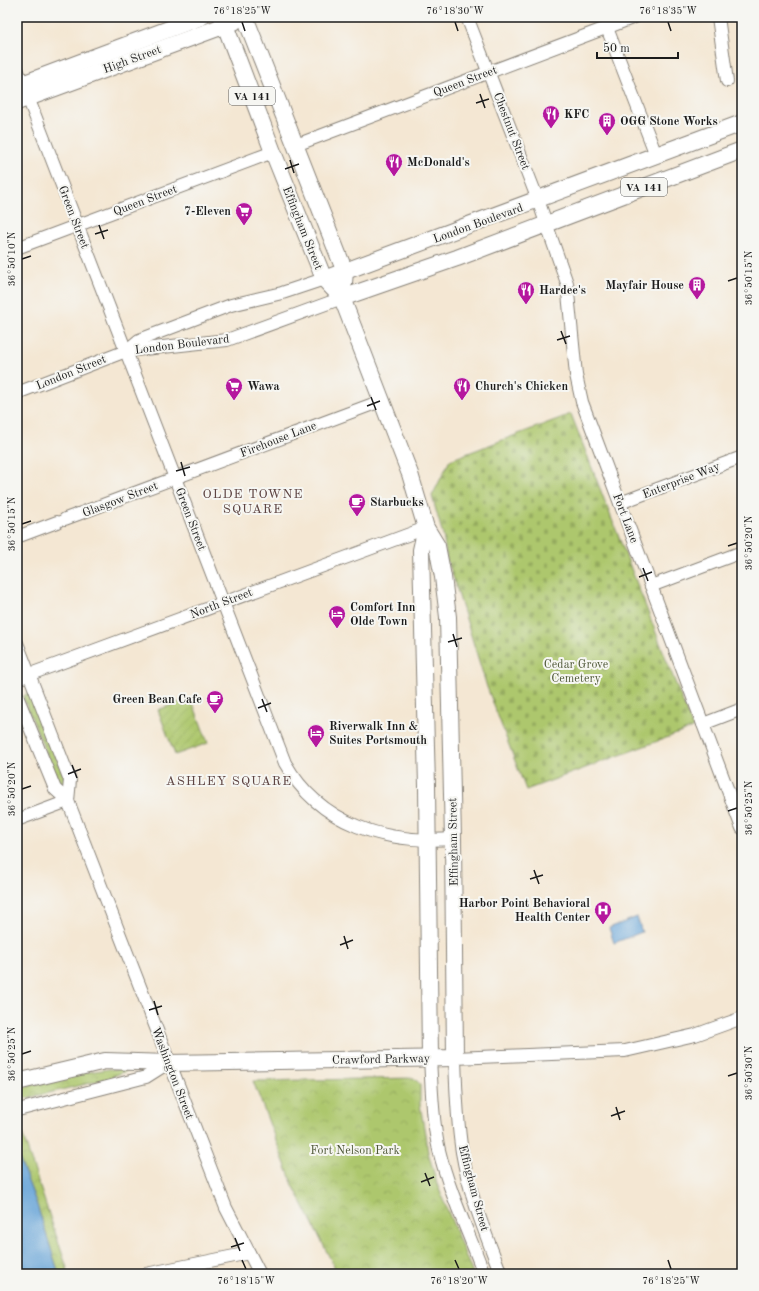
<svg xmlns="http://www.w3.org/2000/svg" width="759" height="1291" font-family="'Old Standard TT',serif">
	<defs>
		<pattern id="cemetery-stones" width="16" height="16" patternUnits="userSpaceOnUse"><rect width="16" height="16" fill="#adc76d"/><path d="M2 7V4a2 2 0 0 1 4 0v3zM10 15v-3a2 2 0 0 1 4 0v3z" fill="#94aa5e"/></pattern>
		<pattern id="park-crowns" width="20" height="18" patternUnits="userSpaceOnUse"><rect width="20" height="18" fill="#adc76d"/><path d="M2 6a3 3 0 1 1 6 0M12 15a3 3 0 1 1 6 0" fill="none" stroke="#94aa5e"/></pattern>
		<pattern id="garden-furrows" width="10" height="10" patternUnits="userSpaceOnUse"><rect width="10" height="10" fill="#adc76d"/><path d="M-1 1l2-2M0 10L10 0M9 11l2-2" fill="none" stroke="#94aa5e"/></pattern>
	</defs>
	<rect width="100%" height="100%" fill="#f6f6f2"/>
	<filter id="ink" filterUnits="userSpaceOnUse"><feTurbulence type="fractalNoise" baseFrequency=".025" numOctaves="2"/><feDisplacementMap in="SourceGraphic" scale="8" xChannelSelector="R" yChannelSelector="G"/><feConvolveMatrix kernelMatrix="1 2 1 2 8 2 1 2 1" color-interpolation-filters="sRGB"/></filter>
	<filter id="wash" filterUnits="userSpaceOnUse"><feTurbulence type="fractalNoise" baseFrequency=".012" numOctaves="4" result="noise"/><feDisplacementMap in="SourceGraphic" scale="16" xChannelSelector="R" yChannelSelector="G"/><feGaussianBlur stdDeviation="0.9" result="paint"/><feColorMatrix in="noise" values="0 0 0 0 0 0 0 0 0 0 0 0 0 0 0 0 0 1.4 0 .05"/><feComposite in="paint" operator="in"/></filter>
	<g filter="url(#wash)">
		<rect width="100%" height="100%" fill="#f4e7d3"/>
		<!-- cemetery -->
		<polygon fill="url(#cemetery-stones)" stroke="#647244" points="571,414 693,728 526,790 487,687 450,567 448,567 443,535 432,496 450,460"/>
		<!-- park -->
		<g fill="url(#park-crowns)" stroke="#647244">
			<polygon points="109,1069 130,1069 107,1079 23,1099 17,1107 17,1089 74,1074"/>
			<polygon points="414,1078 420,1084 420,1104 428,1152 437,1184 473,1274 338,1274 293,1185 253,1081"/>
			<polygon points="17,1118 69,1274 59,1274 36,1202 17,1153"/>
		</g>
		<!-- garden -->
		<g fill="url(#garden-furrows)" stroke="#647244">
			<polygon points="29,692 31,693 66,780 65,785 60,787 23,697"/>
			<polygon points="191,698 208,743 175,755 158,710"/>
		</g>
		<!-- water -->
		<g fill="#67a4d8" stroke="#42607a">
			<polygon points="637,917 642,932 614,943 609,928"/>
			<polygon points="17,1153 36,1202 59,1274 17,1274"/>
		</g>
	</g>
	<g filter="url(#ink)">
		<g fill="none" stroke-linecap="round" stroke-linejoin="round">
			<!-- minor casing -->
			<g stroke="#888278" stroke-width="14">
				<g id="minor">
					<polyline points="467,17 538,200 567,283 576,375 582,402 742,828"/>
					<polyline points="718,17 727,81"/>
					<polyline points="607,28 656,155"/>
					<path d="M 17,69 L 285,763 C 320,825 386,844 453,839"/>
					<polyline points="296,145 635,17"/>
					<polyline points="17,248 273,152"/>
					<polyline points="126,351 139,340 231,305 282,293 324,279"/>
					<polyline points="17,393 126,351 227,340 342,298"/>
					<polyline points="620,503 742,457"/>
					<polyline points="65,519 381,401"/>
					<polyline points="17,537 57,522"/>
					<polyline points="651,586 742,552"/>
					<polyline points="17,643 70,780 68,801"/>
					<polyline points="17,679 426,528"/>
					<polyline points="17,696 55,789 68,801 226,1208 260,1274"/>
					<polyline points="703,724 742,709"/>
					<polyline points="17,820 68,801"/>
					<path d="M 430,1059 C 432,1089 432,1120 439,1150 C 449,1192 469,1233 484,1274"/>
					<polyline points="17,1107 18,1110 146,1077 168,1063"/>
					<polyline points="146,1274 249,1253"/>
					<path d="M 501,1274 C 486,1235 469,1194 462,1152 C 457,1121 456,1090 455,1058 L 625,1051 L 695,1035 L 742,1018"/>
				</g>
			</g>
			<!-- major casing -->
			<g stroke="#888278" stroke-width="18">
				<g id="major">
					<polyline points="245,17 345,272 344,283"/>
					<polyline points="17,86 201,17"/>
					<polyline points="17,102 234,22"/>
					<polyline points="324,279 742,123"/>
					<polyline points="342,298 457,258 742,150"/>
					<polyline points="426,528 421,550 427,786 430,1059"/>
					<polyline points="17,1082 105,1061 168,1063 455,1058 453,839 448,617 443,577 437,546 426,528 410,474 342,298 324,279 273,152 222,17"/>
				</g>
			</g>
			<!-- minor -->
			<use href="#minor" stroke="#fff" stroke-width="12"/>
			<!-- major -->
			<use href="#major" stroke="#fff" stroke-width="16"/>
		</g>
	</g>
	<!-- ticks -->
	<path fill="none" stroke="#1c1c1c" stroke-width="1.5" d="M 242,22 L 245,31M 455,22 L 458,31M 668,22 L 671,31M 480,94 L 485,108M 476,103 L 489,99M 290,160 L 294,173M 285,169 L 299,164M 99,225 L 104,239M 95,234 L 108,230M 22,259 L 31,256M 728,281 L 737,278M 561,331 L 566,344M 557,340 L 570,336M 371,397 L 376,410M 367,406 L 380,401M 181,462 L 185,476M 176,471 L 190,467M 22,524 L 31,521M 728,546 L 737,543M 643,568 L 648,581M 639,577 L 652,572M 453,634 L 457,647M 448,642 L 462,638M 262,699 L 267,712M 258,708 L 271,703M 72,765 L 77,778M 68,774 L 81,769M 22,789 L 31,786M 728,811 L 737,808M 534,870 L 539,884M 530,879 L 543,875M 344,936 L 348,949M 340,945 L 353,940M 154,1001 L 158,1015M 149,1010 L 162,1006M 22,1054 L 31,1051M 728,1076 L 737,1073M 616,1107 L 620,1120M 611,1116 L 625,1111M 425,1173 L 430,1186M 421,1182 L 434,1177M 235,1238 L 240,1251M 231,1247 L 244,1243M 242,1260 L 246,1269M 455,1260 L 459,1269M 668,1260 L 671,1269"/>
	<!-- icons -->
	<defs>
		<g id="restaurant-pin" transform="scale(0.9)"><path d="M0 17L-7.5 6A9.5 9.5 0 1 1 7.5 6Z" fill="#b5179e" stroke="#f6f6f2"/><path d="M-5-6h1v4h1v-4h1v4h1v-4h1v5L-1.5 .5V6h-2V.5L-5-1ZM5-6V6H3V1.5H1.5Q1.5-4 5-6Z" fill="#fff"/></g>
		<g id="building-pin" transform="scale(0.9)"><path d="M0 17L-7.5 6A9.5 9.5 0 1 1 7.5 6Z" fill="#b5179e" stroke="#f6f6f2"/><path d="M-4-6H4V6H1V3H-1V6H-4ZM-2.5-4.3h1.7v1.8h-1.7ZM.8-4.3h1.7v1.8H.8ZM-2.5-1h1.7V.8h-1.7ZM.8-1h1.7V.8H.8Z" fill="#fff"/></g>
		<g id="supermarket-pin" transform="scale(0.9)"><path d="M0 17L-7.5 6A9.5 9.5 0 1 1 7.5 6Z" fill="#b5179e" stroke="#f6f6f2"/><path d="M-6-5.5h2.5l.6 2H6L4.5 2H-2.5L-4.4-4H-6ZM-1.5 3.2a1.3 1.3 0 1 0 .1 0ZM3 3.2a1.3 1.3 0 1 0 .1 0Z" fill="#fff"/></g>
		<g id="cafe-pin" transform="scale(0.9)"><path d="M0 17L-7.5 6A9.5 9.5 0 1 1 7.5 6Z" fill="#b5179e" stroke="#f6f6f2"/><path d="M-5.5-4.5H6V0H3Q3 3.5 0 3.5H-2.5Q-5.5 3.5-5.5 0ZM3-3.2v2h1.7v-2ZM-6 4.5H4V6H-6Z" fill="#fff"/></g>
		<g id="hotel-pin" transform="scale(0.9)"><path d="M0 17L-7.5 6A9.5 9.5 0 1 1 7.5 6Z" fill="#b5179e" stroke="#f6f6f2"/><path d="M-6-4.5h1.5V1H6V5H4.5V3h-9V5H-6ZM-4 0a1.8 1.8 0 1 1 3.6 0ZM.5 0V-2.5h3Q6-2.5 6 0Z" fill="#fff"/></g>
		<g id="hospital-pin" transform="scale(0.9)"><path d="M0 17L-7.5 6A9.5 9.5 0 1 1 7.5 6Z" fill="#b5179e" stroke="#f6f6f2"/><path d="M-5-5h3v3.5h4V-5h3V5h-3V1.5h-4V5h-3Z" fill="#fff"/></g>
	</defs>
	<g fill-rule="evenodd">
		<use href="#restaurant-pin" x="551" y="114"/>
		<use href="#building-pin" x="607" y="121"/>
		<use href="#restaurant-pin" x="394" y="162"/>
		<use href="#supermarket-pin" x="244" y="211"/>
		<use href="#building-pin" x="697" y="285"/>
		<use href="#restaurant-pin" x="526" y="290"/>
		<use href="#supermarket-pin" x="234" y="386"/>
		<use href="#restaurant-pin" x="462" y="386"/>
		<use href="#cafe-pin" x="357" y="502"/>
		<use href="#hotel-pin" x="337" y="614"/>
		<use href="#cafe-pin" x="215" y="699"/>
		<use href="#hotel-pin" x="316" y="733"/>
		<use href="#hospital-pin" x="603" y="910"/>
	</g>
	<g text-anchor="middle" stroke-width="4" stroke-linejoin="round" paint-order="stroke">
		<!-- shield labels -->
		<g fill="#f6f6f2" stroke="#5d5d5c" stroke-width="1">
			<rect x="229" y="87" width="46" height="18" rx="3"/>
			<rect x="621" y="178" width="46" height="18" rx="3"/>
		</g>
		<g font-size="11" font-weight="bold" fill="#1c1c1c">
			<text x="252" y="100">VA 141</text>
			<text x="644" y="191">VA 141</text>
		</g>
		<!-- street labels -->
		<g font-size="12" fill="#1c1c1c" stroke="#f6f6f2">
			<text transform="translate(132 59) rotate(-20)" y="4">High Street</text>
			<text transform="translate(465 81) rotate(-21)" y="4">Queen Street</text>
			<text transform="translate(512 131) rotate(69)" y="4">Chestnut Street</text>
			<text transform="translate(145 200) rotate(-21)" y="4">Queen Street</text>
			<text transform="translate(74 217) rotate(69)" y="4">Green Street</text>
			<text transform="translate(478 223) rotate(-20)" y="4">London Boulevard</text>
			<text transform="translate(303 228) rotate(68)" y="4">Effingham Street</text>
			<text transform="translate(182 344) rotate(-7)" y="4">London Boulevard</text>
			<text transform="translate(71 372) rotate(-22)" y="4">London Street</text>
			<text transform="translate(278 439) rotate(-21)" y="4">Firehouse Lane</text>
			<text transform="translate(681 480) rotate(-21)" y="4">Enterprise Way</text>
			<text transform="translate(120 499) rotate(-21)" y="4">Glasgow Street</text>
			<text transform="translate(626 518) rotate(69)" y="4">Fort Lane</text>
			<text transform="translate(191 519) rotate(69)" y="4">Green Street</text>
			<text transform="translate(221 603) rotate(-21)" y="4">North Street</text>
			<text transform="translate(453 842) rotate(-91)" y="4">Effingham Street</text>
			<text transform="translate(381 1059) rotate(-1)" y="4">Crawford Parkway</text>
			<text transform="translate(173 1073) rotate(69)" y="4">Washington Street</text>
			<text transform="translate(474 1188) rotate(75)" y="4">Effingham Street</text>
		</g>
		<!-- poi labels -->
		<g font-size="12" font-weight="bold" fill="#1c1c1c" stroke="#f6f6f2" text-anchor="start">
			<text x="564" y="118">KFC</text>
			<text x="620" y="125">OGG Stone Works</text>
			<text x="407" y="166">McDonald's</text>
			<text x="231" y="215" text-anchor="end">7-Eleven</text>
			<text x="684" y="289" text-anchor="end">Mayfair House</text>
			<text x="539" y="294">Hardee's</text>
			<text x="247" y="390">Wawa</text>
			<text x="475" y="390">Church's Chicken</text>
			<text x="370" y="506">Starbucks</text>
			<text x="350" y="611">Comfort Inn<tspan x="350" dy="14">Olde Town</tspan></text>
			<text x="202" y="703" text-anchor="end">Green Bean Cafe</text>
			<text x="329" y="730">Riverwalk Inn &amp;<tspan x="329" dy="14">Suites Portsmouth</tspan></text>
			<text x="590" y="907" text-anchor="end">Harbor Point Behavioral<tspan x="590" dy="14">Health Center</tspan></text>
		</g>
		<!-- park labels -->
		<g font-size="12" fill="#4f5838" stroke="#f6f6f2">
			<text x="576" y="668">Cedar Grove<tspan x="576" dy="14">Cemetery</tspan></text>
			<text x="355" y="1154">Fort Nelson Park</text>
		</g>
		<!-- neighbourhood labels -->
		<g font-size="13" letter-spacing="1" fill="#5e4543" stroke="#f6f6f2">
			<text x="253" y="498">OLDE TOWNE<tspan x="253" dy="15">SQUARE</tspan></text>
			<text x="229" y="785">ASHLEY SQUARE</text>
		</g>
	</g>
	<!-- margin -->
	<rect width="759" height="1291" fill="none" stroke="#f6f6f2" stroke-width="44"/>
	<!-- scale -->
	<path d="M597 52v6h81v-6" fill="none" stroke="#1c1c1c" stroke-width="2"/>
	<text x="603" y="52" font-size="12" fill="#1c1c1c" stroke="#f6f6f2" stroke-width="3" paint-order="stroke">50 m</text>
	<rect x="22" y="22" width="715" height="1247" fill="none" stroke="#1c1c1c" stroke-width="1.5"/>
	<g font-size="10" text-anchor="middle" fill="#1c1c1c">
		<text x="242" y="14">76°18'25"W</text>
		<text x="455" y="14">76°18'30"W</text>
		<text x="668" y="14">76°18'35"W</text>
		<text transform="translate(11 259) rotate(-90)" y="4">36°50'10"N</text>
		<text transform="translate(748 278) rotate(-90)" y="4">36°50'15"N</text>
		<text transform="translate(11 524) rotate(-90)" y="4">36°50'15"N</text>
		<text transform="translate(748 543) rotate(-90)" y="4">36°50'20"N</text>
		<text transform="translate(11 789) rotate(-90)" y="4">36°50'20"N</text>
		<text transform="translate(748 808) rotate(-90)" y="4">36°50'25"N</text>
		<text transform="translate(11 1054) rotate(-90)" y="4">36°50'25"N</text>
		<text transform="translate(748 1073) rotate(-90)" y="4">36°50'30"N</text>
		<text x="246" y="1284">76°18'15"W</text>
		<text x="459" y="1284">76°18'20"W</text>
		<text x="671" y="1284">76°18'25"W</text>
	</g>
</svg>
